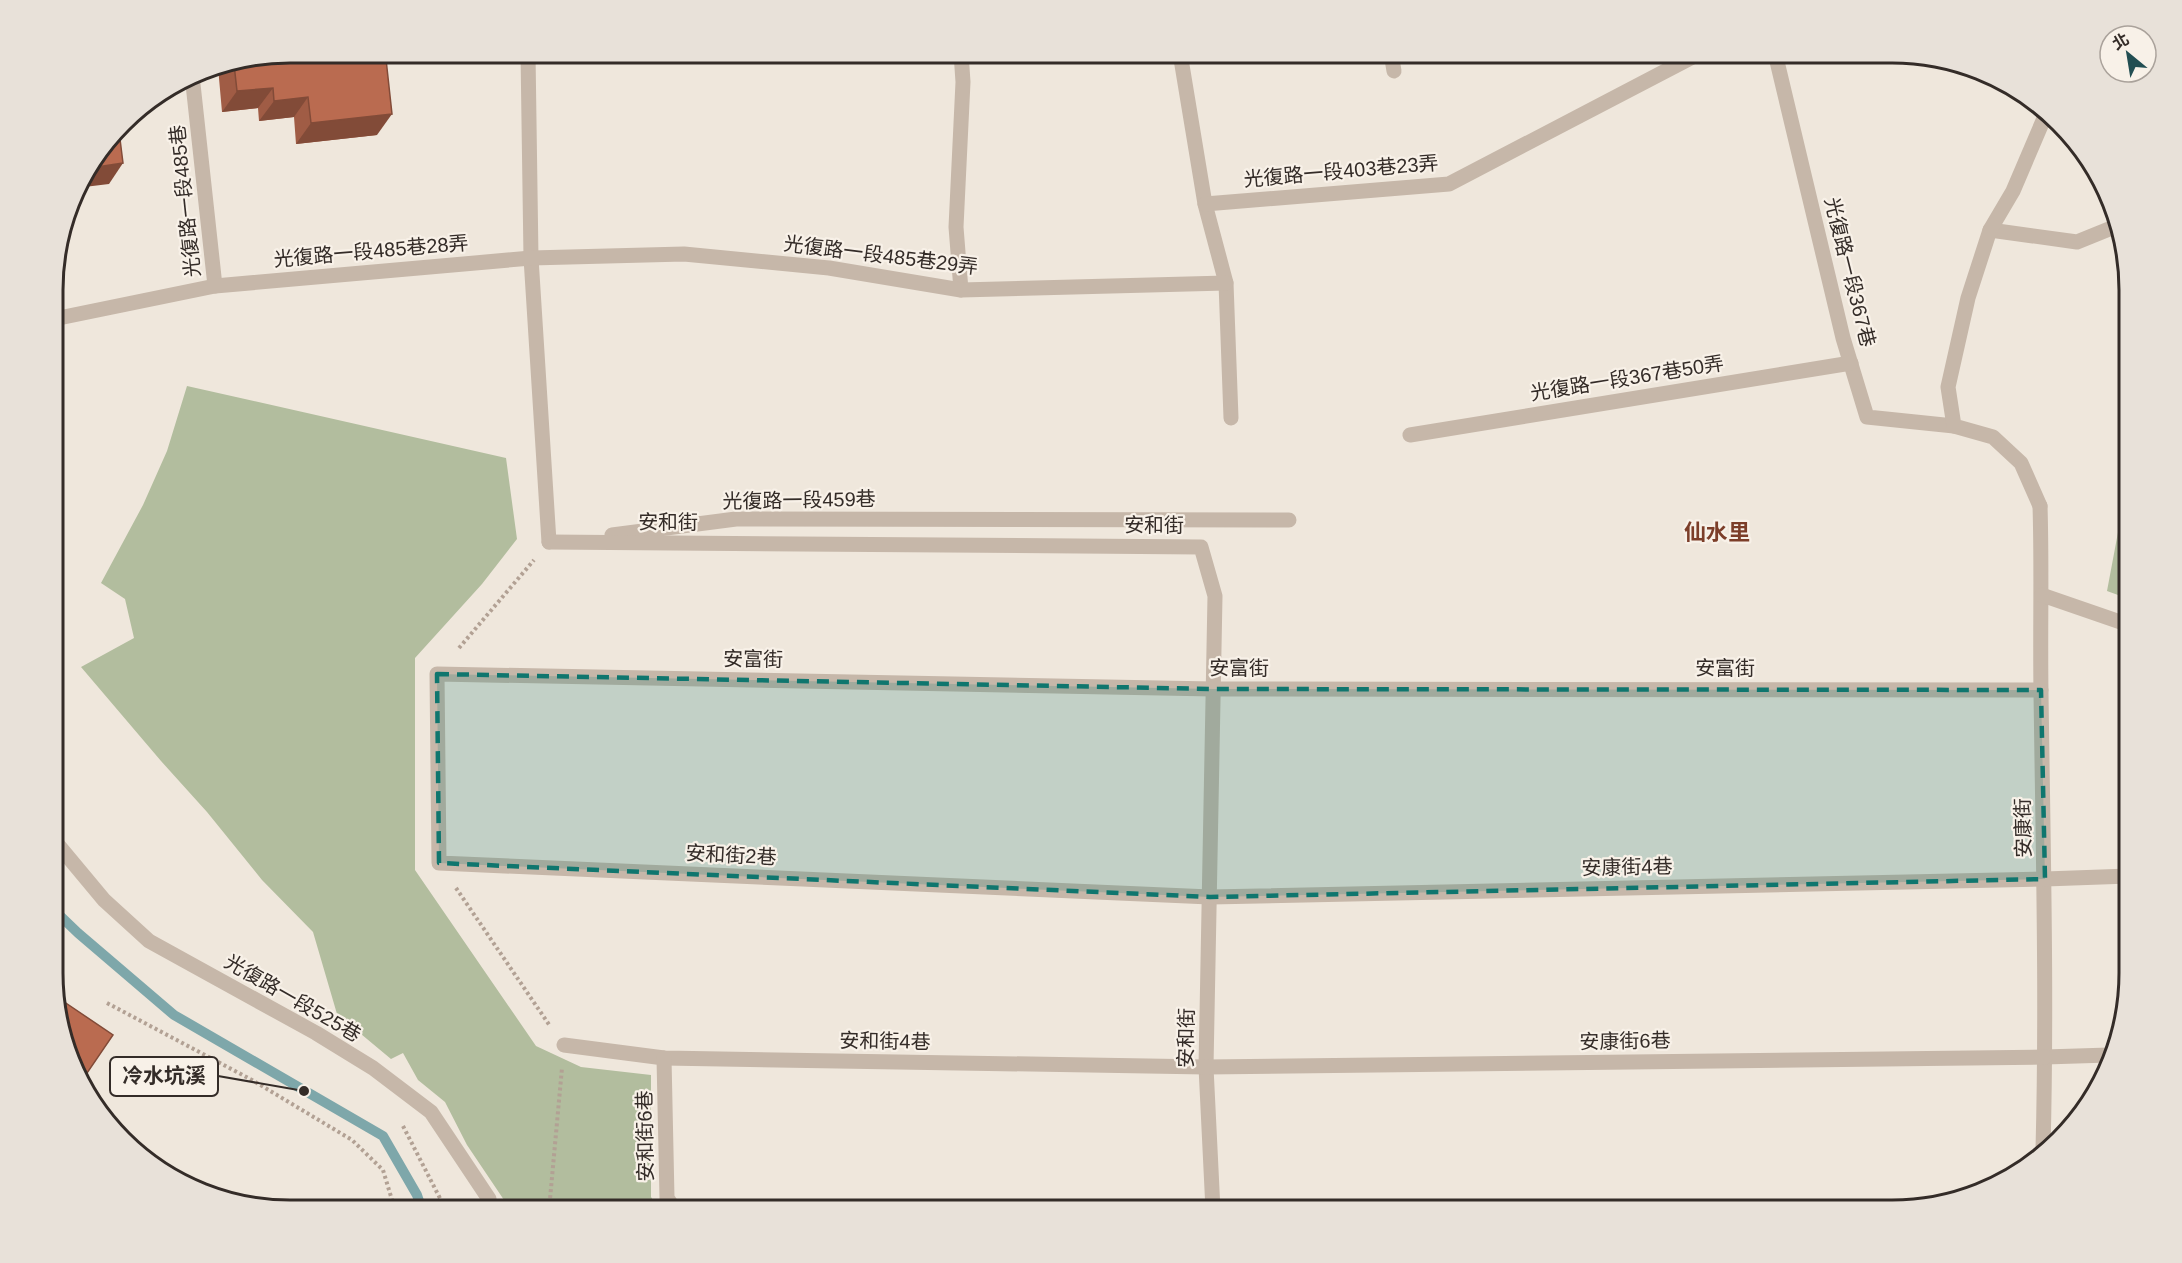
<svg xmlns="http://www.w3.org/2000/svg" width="2182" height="1263" font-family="Helvetica,'Noto Sans TC',sans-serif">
	<rect width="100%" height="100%" fill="#efe7dc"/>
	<!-- green -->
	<g fill="#b2bd9e">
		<polygon points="187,386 506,458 517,539 482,584 415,658 415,870 536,1046 581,1067 651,1075 651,1197 659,1210 506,1210 504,1200 467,1145 445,1102 418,1080 403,1053 391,1059 337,1014 313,932 262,880 207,812 161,761 81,667 134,638 125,599 101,583 143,505 167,451"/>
		<polygon points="2129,474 2129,599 2107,591"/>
	</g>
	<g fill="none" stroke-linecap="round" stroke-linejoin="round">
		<!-- stream -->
		<polyline stroke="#7ea7aa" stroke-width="10" points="54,910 78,933 174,1015 383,1136 417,1195 422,1210"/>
		<!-- path -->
		<g stroke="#b2a194" stroke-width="4" stroke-dasharray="3 3" stroke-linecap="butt">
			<polyline points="459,648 534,560"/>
			<polyline points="456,888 550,1026"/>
			<polyline points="107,1003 252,1080 352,1140 383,1170 395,1210"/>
			<polyline points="403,1126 446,1210"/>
			<polyline points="549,1210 562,1068"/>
		</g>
		<!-- service -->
		<g stroke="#c6b7a9" stroke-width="15">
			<polyline points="1775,53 1843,338 1867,417 1954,426"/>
			<polyline points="1990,230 2077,242 2119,225"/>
			<polyline points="2040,506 2021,463 1993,437 1954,426 1948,387 1968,298 1990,230 2013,191 2045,116"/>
			<polyline points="2045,879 2129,876"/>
			<polyline points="2045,1057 2109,1055"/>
		</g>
		<!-- minor -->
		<g stroke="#c6b7a9" stroke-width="15">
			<polyline points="528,53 531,258 549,542"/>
			<polyline points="1180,53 1205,204 1226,283 1231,418"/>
			<polyline points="1391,53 1394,71"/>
			<polyline points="192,75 215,286"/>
			<polyline points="1205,204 1449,184 1700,53"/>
			<polyline points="961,290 956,227 963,82 961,53"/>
			<polyline points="54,319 215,286 531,258 684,254 829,268 961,290 1226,283"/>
			<polyline points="1410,435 1851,363"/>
			<path d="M 2040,506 C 2042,568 2040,630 2041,692 C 2043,845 2047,997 2043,1150"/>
			<polyline points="612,535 736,519 1289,520"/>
			<polyline points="549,542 1201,547 1215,596 1206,1067 1213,1210"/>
			<polyline points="2042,595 2129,625"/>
			<polyline points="2041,690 1213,689 437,674 439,863 1210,897 2045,879"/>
			<polyline points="54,840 104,900 149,941 316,1033 373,1068 431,1112 489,1199 491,1210"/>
			<polyline points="564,1045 664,1058 1206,1067 2045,1057"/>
			<polyline points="664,1058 667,1198 675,1210"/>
		</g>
	</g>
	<!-- wall -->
	<polygon fill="#a05c45" points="290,52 346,63 377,135 296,144 294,117 259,121 258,108 222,112 218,67"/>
	<!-- shaded-wall -->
	<g fill="#824b38">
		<polygon points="273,88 258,108 222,112 237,91"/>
		<polygon points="308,97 294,117 259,121 274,101"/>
		<polygon points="392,114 377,135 296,144 311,123"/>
		<polygon points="123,163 109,184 76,188 77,185 90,168"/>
	</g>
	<!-- building -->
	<g fill="#ba6b50" stroke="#824b38" stroke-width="1.5">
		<polygon points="290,52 345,52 346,63 386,59 392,114 311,123 308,97 274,101 273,88 237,91 234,64"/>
		<polygon points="119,131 123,163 90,168"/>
		<polygon points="54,995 113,1035 83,1079 54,1003"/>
	</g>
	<!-- marked area -->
	<path fill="#0f766e" fill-opacity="0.2" stroke="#0f766e" stroke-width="4.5" stroke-dasharray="12 8" stroke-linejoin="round" d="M 437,674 L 1213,689 L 2041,690 L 2045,879 L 1210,897 L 439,863 Z"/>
	<g text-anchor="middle" stroke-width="4.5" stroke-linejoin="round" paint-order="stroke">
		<!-- street labels -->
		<g font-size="20" fill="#342c28" stroke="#f8f1e8">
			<text transform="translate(1341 171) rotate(-5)" y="7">光復路一段403巷23弄</text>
			<text transform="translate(185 201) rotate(-96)" y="7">光復路一段485巷</text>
			<text transform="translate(371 251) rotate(-5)" y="7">光復路一段485巷28弄</text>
			<text transform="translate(881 255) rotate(7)" y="7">光復路一段485巷29弄</text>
			<text transform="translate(1850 272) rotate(76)" y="7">光復路一段367巷</text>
			<text transform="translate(1627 378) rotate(-9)" y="7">光復路一段367巷50弄</text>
			<text transform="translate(799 500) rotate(-1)" y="7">光復路一段459巷</text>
			<text x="668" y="529">安和街</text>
			<text x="1154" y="532">安和街</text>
			<text transform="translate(753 659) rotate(1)" y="7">安富街</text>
			<text x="1239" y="675">安富街</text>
			<text x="1725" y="675">安富街</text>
			<text transform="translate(2023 828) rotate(-91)" y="7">安康街</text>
			<text transform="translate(731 855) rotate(3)" y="7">安和街2巷</text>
			<text transform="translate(1627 867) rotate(-1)" y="7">安康街4巷</text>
			<text transform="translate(293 998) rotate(30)" y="7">光復路一段525巷</text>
			<text transform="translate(1186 1038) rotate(-89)" y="7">安和街</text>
			<text transform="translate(885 1041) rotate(1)" y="7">安和街4巷</text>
			<text transform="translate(1625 1041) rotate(-1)" y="7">安康街6巷</text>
			<text transform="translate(645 1136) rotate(-91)" y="7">安和街6巷</text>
		</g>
		<!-- quarter labels -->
		<g font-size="22" font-weight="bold" fill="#7c3e29" stroke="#f8f1e8">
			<text x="1717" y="540">仙水里</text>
		</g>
	</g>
	<!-- crop -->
	<path d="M0 0H2182V1263H0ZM290 63H1892A227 227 0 0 1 2119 290V973A227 227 0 0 1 1892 1200H290A227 227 0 0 1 63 973V290A227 227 0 0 1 290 63Z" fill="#e8e1d9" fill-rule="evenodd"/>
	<path fill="none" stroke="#342c28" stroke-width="3" d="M290 63H1892A227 227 0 0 1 2119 290V973A227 227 0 0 1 1892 1200H290A227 227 0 0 1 63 973V290A227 227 0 0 1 290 63Z"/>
	<!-- callouts -->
	<path fill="none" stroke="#342c28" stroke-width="2" d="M304 1091L218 1076"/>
	<circle fill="#342c28" stroke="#f8f1e8" stroke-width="2" cx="304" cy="1091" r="6"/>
	<rect fill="#f8f1e8" stroke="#342c28" stroke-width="2" x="110" y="1057" width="108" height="39" rx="6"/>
	<g font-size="21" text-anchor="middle" font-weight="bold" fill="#342c28">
		<text x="164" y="1083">冷水坑溪</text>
	</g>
	<!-- north arrow -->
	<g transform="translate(2128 54) rotate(330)"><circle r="28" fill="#f8f1e8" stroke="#aaa29b" stroke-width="1.5"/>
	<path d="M0-4.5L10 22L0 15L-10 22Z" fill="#224e52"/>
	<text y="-9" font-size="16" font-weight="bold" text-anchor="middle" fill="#342c28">北</text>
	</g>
</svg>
